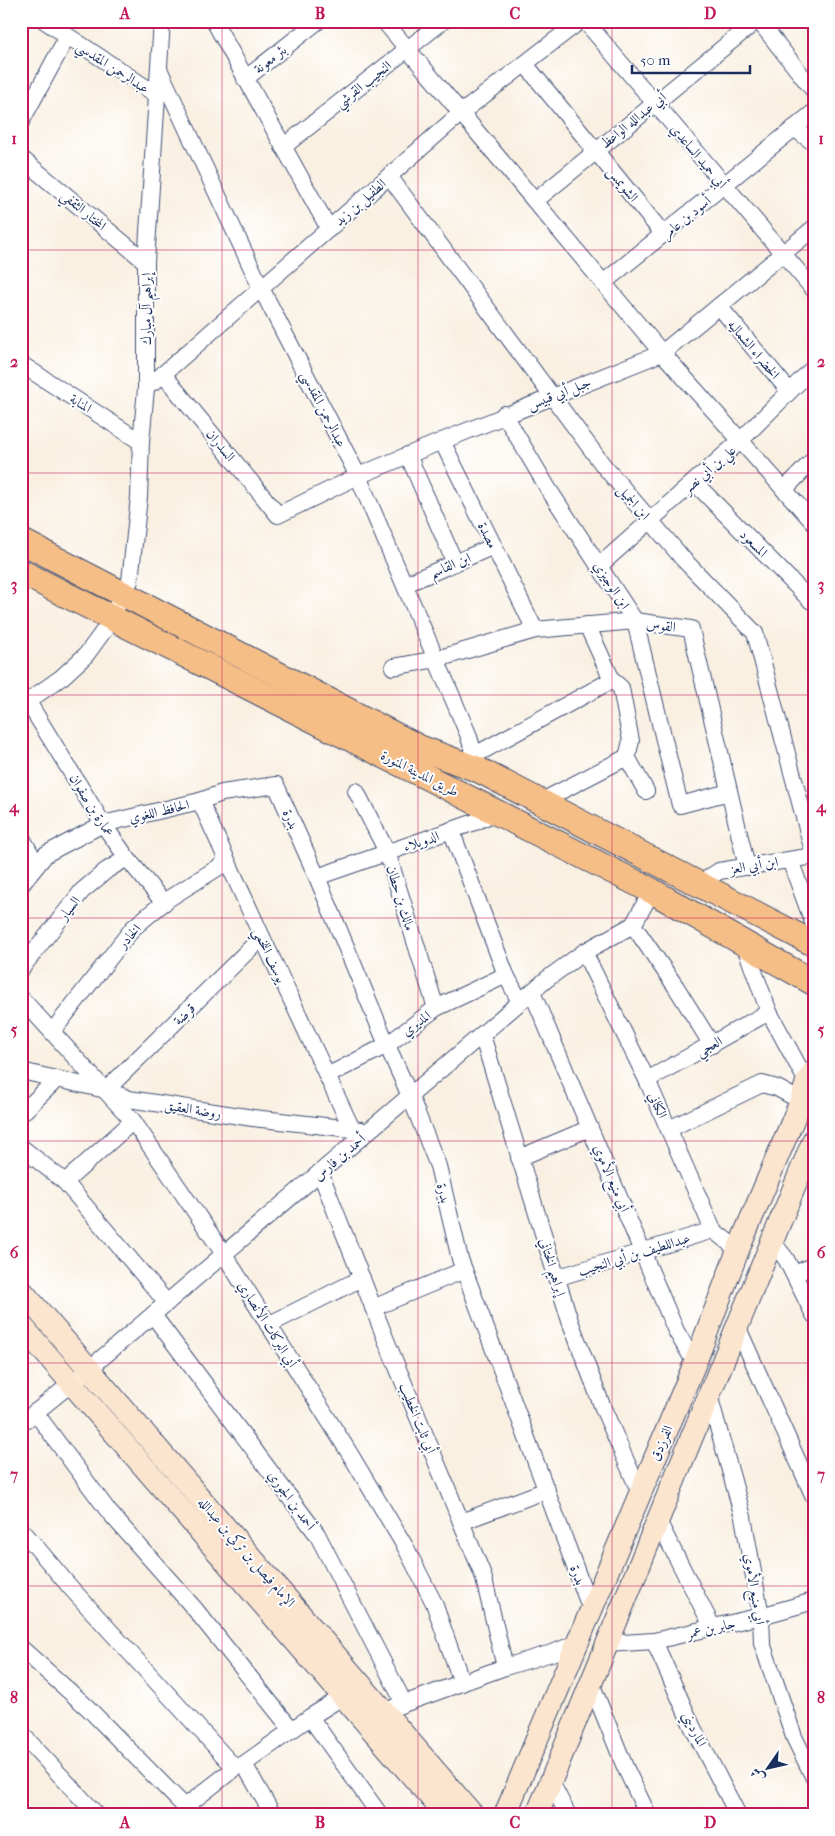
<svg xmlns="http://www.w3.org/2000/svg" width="835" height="1836" font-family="'IM FELL French Canon',Amiri,serif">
	<rect width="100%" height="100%" fill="#fff"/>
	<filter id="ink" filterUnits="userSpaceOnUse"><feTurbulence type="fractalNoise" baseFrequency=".02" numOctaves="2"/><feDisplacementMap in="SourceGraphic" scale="10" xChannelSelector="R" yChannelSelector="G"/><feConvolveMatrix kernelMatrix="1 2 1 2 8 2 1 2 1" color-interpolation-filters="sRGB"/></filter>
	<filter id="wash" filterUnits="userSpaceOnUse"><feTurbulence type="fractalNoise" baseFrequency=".0096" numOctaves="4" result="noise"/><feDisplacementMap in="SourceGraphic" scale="20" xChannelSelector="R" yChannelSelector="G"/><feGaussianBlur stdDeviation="1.12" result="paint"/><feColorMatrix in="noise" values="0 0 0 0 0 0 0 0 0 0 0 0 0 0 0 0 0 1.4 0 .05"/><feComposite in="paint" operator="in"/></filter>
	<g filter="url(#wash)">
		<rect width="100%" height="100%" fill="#f9f0e2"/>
	</g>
	<g filter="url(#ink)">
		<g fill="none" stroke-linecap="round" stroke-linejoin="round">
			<!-- street casing -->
			<g stroke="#3c4c72" stroke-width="18">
				<g id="street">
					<polyline points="45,21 157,95"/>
					<polyline points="214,21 329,229"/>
					<polyline points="384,21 657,347 814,523"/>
					<polyline points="585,21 814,290"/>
					<polyline points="759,21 814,91"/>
					<polyline points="525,64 664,235"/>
					<polyline points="159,69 261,288 358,476 468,734 479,770"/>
					<polyline points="245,79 318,21"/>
					<polyline points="21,122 67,37"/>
					<polyline points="794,128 814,143"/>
					<polyline points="283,147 443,21"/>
					<polyline points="21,158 146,262"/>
					<polyline points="389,176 603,465 684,560 755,633 814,855"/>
					<polyline points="535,201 756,21"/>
					<polyline points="603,283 814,112"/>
					<polyline points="719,306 789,391"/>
					<polyline points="21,364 141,442"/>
					<polyline points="163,374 278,515 358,476 442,441 662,353 814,228"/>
					<polyline points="154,382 461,113 580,21"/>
					<polyline points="504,414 549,490 635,621 680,805 729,792"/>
					<polyline points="442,441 535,630"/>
					<polyline points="408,455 455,563"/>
					<polyline points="694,482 811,601 814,598"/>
					<polyline points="784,490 814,459"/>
					<polyline points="599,566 740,441 814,367"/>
					<polyline points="406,584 494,546"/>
					<polyline points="587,625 612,680 621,688 631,741 627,757"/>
					<polyline points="393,667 437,659 535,630 635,621 691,629 747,867"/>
					<polyline points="28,702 103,824 127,858 164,903"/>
					<polyline points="21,706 62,677 86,655 105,629 130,581 139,497 141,442 146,389 146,262 162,21"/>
					<polyline points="475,755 612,680"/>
					<polyline points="356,791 387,852 436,1008"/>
					<polyline points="540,802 627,757 646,791"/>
					<polyline points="451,830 506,975 520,1002"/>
					<polyline points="21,836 37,865"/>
					<polyline points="790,860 814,925"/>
					<polyline points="317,877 475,822 496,812"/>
					<polyline points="699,884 719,871 814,856"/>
					<polyline points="21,885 46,854 103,824 200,801"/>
					<polyline points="633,925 676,987 712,1045"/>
					<polyline points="744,944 769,1012 807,1082"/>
					<polyline points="584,952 647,1080 713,1230 738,1250"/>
					<polyline points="21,969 82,891 107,870 127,858"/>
					<polyline points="532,992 676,1331 695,1363"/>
					<polyline points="21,998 133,1121 224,1254 350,1454 406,1548 434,1603 462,1683"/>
					<polyline points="52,1032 133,928 168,899 227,862"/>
					<polyline points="482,1035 570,1321 603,1408 640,1493"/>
					<polyline points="21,1071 106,1090 129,1099 253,1118 361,1130"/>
					<polyline points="327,1076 387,1045 436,1008 506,975"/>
					<polyline points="647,1080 769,1012"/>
					<polyline points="106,1090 262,937"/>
					<polyline points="21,1114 57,1079"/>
					<polyline points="352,1129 262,937 200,801 222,793 276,785 317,877 387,1045 410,1096 438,1166 460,1259 591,1610"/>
					<polyline points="669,1129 762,1084 777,1088 801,1101"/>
					<polyline points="21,1147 65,1182 167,1303"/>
					<polyline points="519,1158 590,1128"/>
					<polyline points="320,1172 386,1340 483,1575 505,1667"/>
					<polyline points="65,1182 133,1121"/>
					<polyline points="772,1241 786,1259 814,1315"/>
					<polyline points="795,1274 814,1265"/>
					<polyline points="556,1278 713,1230"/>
					<polyline points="373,1308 464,1270"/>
					<polyline points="153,1315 317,1534 404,1703"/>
					<polyline points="268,1325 362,1278"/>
					<polyline points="737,1326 814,1497"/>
					<polyline points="709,1395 743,1517 761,1616 762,1643 794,1737 814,1778"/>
					<polyline points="35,1412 109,1512 194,1608 292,1730"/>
					<polyline points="21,1424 89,1369 547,979 584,952 633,925 652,891"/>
					<polyline points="658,1521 713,1628"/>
					<polyline points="461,1522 547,1490"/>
					<polyline points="21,1529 70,1587 235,1768"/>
					<polyline points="654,1641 693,1728 738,1815"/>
					<polyline points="607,1644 654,1641 761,1616 814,1601"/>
					<polyline points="21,1648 88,1708 185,1807 189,1815"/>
					<polyline points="591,1683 625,1767 648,1815"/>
					<polyline points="395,1707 505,1667 555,1652 577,1643"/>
					<polyline points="310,1717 380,1815"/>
					<polyline points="21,1733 97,1815"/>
					<polyline points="244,1764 273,1815"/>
					<polyline points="551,1782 568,1815"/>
					<polyline points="185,1807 235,1768 244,1764 310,1717 344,1696"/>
				</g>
			</g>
			<!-- secondary casing -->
			<g stroke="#3c4c72" stroke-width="24">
				<g id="secondary">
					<polyline points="21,1290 473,1815"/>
					<polyline points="21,1325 446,1815"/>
					<polyline points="505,1815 695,1363 738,1250 801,1101 807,1082 814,1071"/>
					<polyline points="537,1815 814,1139"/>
				</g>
			</g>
			<!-- primary casing -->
			<g stroke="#3c4c72" stroke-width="27">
				<g id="primary">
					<polyline points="21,541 420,748 479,770 814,944"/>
					<polyline points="21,572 652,891 814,983"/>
				</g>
			</g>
			<!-- street -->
			<use href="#street" stroke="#fff" stroke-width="16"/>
			<!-- secondary -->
			<use href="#secondary" stroke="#fbe5cf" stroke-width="22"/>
			<!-- primary -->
			<use href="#primary" stroke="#f6be87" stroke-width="25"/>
		</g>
	</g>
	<!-- grid -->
	<path fill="none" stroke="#c2185b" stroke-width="1" stroke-opacity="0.55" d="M 222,21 L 222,1815M 418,21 L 418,1815M 612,21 L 612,1815M 21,250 L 814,250M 21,473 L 814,473M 21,695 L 814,695M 21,918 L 814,918M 21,1141 L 814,1141M 21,1363 L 814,1363M 21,1586 L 814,1586"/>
	<g text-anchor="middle" stroke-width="4" stroke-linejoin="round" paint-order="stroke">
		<!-- street labels -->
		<g font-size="14" fill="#1b2f5e" stroke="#fff">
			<text transform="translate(270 59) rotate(-38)" y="5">بئر معونة</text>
			<text transform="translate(113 67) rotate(33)" y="5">عبدالرحمن المقدسي</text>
			<text transform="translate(363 84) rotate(-38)" y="5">النجيب القرشي</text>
			<text transform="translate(633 120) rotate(-39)" y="5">أبي عبدالله الواعظ</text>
			<text transform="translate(699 156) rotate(50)" y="5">أبي حميد الساعدي</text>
			<text transform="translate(623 184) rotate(51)" y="5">الشويمس</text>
			<text transform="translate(360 202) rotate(-41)" y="5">الطفيل بن زيد</text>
			<text transform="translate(84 210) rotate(40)" y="5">المختار الثقفي</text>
			<text transform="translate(686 217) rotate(-39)" y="5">أسود بن عامر</text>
			<text transform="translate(146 309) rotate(-90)" y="5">إبراهيم آل مبارك</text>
			<text transform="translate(754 349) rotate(50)" y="5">الخضراء الشماليه</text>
			<text transform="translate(559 393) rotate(-21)" y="5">جبل أبي قبيس</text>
			<text transform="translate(81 403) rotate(33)" y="5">المنابة</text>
			<text transform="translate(324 409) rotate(63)" y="5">عبدالرحمن المقدسي</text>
			<text transform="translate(221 445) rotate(51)" y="5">السدران</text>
			<text transform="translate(709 469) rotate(-41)" y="5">علي بن أبي نصر</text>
			<text transform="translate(634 502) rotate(49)" y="5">ابن الجميل</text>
			<text transform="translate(488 535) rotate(64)" y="5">مصدة</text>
			<text transform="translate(754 543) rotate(45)" y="5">المسعود</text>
			<text transform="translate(450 565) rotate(-23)" y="5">ابن القاسم</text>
			<text transform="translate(612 585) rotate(57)" y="5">ابن الوجيزي</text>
			<text transform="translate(661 625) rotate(8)" y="5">القوس</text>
			<text transform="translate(420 773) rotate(27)" y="5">طريق المدينة المنورة</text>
			<text transform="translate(92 805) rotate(58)" y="5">عمارة بن صفوان</text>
			<text transform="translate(159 811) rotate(-13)" y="5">الحافظ اللغوي</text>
			<text transform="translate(291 819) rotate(66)" y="5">بدرة</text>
			<text transform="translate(421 841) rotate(-19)" y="5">الدويلاء</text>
			<text transform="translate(754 865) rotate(-9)" y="5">ابن أبي العز</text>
			<text transform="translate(401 898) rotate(73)" y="5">مالك بن حطان</text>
			<text transform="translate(69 908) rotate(-52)" y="5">السيار</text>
			<text transform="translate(129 936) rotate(-48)" y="5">الخادر</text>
			<text transform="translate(270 955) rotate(65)" y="5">يوسف اللخمي</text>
			<text transform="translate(184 1014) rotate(-44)" y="5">قرضة</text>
			<text transform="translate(416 1023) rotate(-36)" y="5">المديري</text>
			<text transform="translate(709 1046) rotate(-28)" y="5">العجي</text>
			<text transform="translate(658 1105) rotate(66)" y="5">الكناني</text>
			<text transform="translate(193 1109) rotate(9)" y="5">روضة العقيق</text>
			<text transform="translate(339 1157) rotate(-40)" y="5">أحمد بن فارس</text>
			<text transform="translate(612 1178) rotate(67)" y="5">أبي منيع الأموي</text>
			<text transform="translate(444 1193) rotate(76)" y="5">بدرة</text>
			<text transform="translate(634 1254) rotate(-17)" y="5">عبداللطيف بن أبي النجيب</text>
			<text transform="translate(553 1267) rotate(73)" y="5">إبراهيم الختاني</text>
			<text transform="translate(268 1324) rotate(58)" y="5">أبي البركات الأنصاري</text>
			<text transform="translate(418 1418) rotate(68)" y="5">أبي ثابت الخطيب</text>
			<text transform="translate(661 1443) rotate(-67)" y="5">الفرزدق</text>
			<text transform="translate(292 1500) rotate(54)" y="5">أحمد بن الجوري</text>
			<text transform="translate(247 1552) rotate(49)" y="5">الإمام فيصل بن تركي بن عبدالله</text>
			<text transform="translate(578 1575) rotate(70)" y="5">بدرة</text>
			<text transform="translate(755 1589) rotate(81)" y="5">أبي منيع الأموي</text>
			<text transform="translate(711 1628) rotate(-13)" y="5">جابر بن عمر</text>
			<text transform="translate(695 1729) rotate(64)" y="5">المارديني</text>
		</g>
	</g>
	<!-- margin -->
	<rect width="835" height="1836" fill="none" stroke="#fff" stroke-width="55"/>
	<!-- north arrow -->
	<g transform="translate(768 1768) rotate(236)" stroke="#ffffff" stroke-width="4" paint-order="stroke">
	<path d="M0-4L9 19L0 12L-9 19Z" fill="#1b2f5e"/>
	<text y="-8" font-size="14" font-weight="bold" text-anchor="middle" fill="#1b2f5e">ش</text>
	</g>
	<!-- scale -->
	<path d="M632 65v8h118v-8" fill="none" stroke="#1b2f5e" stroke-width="2.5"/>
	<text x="640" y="65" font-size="15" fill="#1b2f5e" stroke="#ffffff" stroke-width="4" paint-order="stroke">50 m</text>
	<rect x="28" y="28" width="780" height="1780" fill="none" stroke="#c2185b" stroke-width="2"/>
	<g font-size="16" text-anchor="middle" font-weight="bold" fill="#c2185b">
		<text x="125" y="19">A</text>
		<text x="320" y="19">B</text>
		<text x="515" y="19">C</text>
		<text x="710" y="19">D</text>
		<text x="14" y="144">1</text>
		<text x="821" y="144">1</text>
		<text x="14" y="367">2</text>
		<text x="821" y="367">2</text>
		<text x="14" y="590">3</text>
		<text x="821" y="590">3</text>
		<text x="14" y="812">4</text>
		<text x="821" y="812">4</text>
		<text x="14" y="1035">5</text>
		<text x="821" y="1035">5</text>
		<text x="14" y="1258">6</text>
		<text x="821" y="1258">6</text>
		<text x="14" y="1480">7</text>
		<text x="821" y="1480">7</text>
		<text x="14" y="1703">8</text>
		<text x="821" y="1703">8</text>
		<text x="125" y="1828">A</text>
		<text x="320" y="1828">B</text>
		<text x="515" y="1828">C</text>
		<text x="710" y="1828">D</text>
	</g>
</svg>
